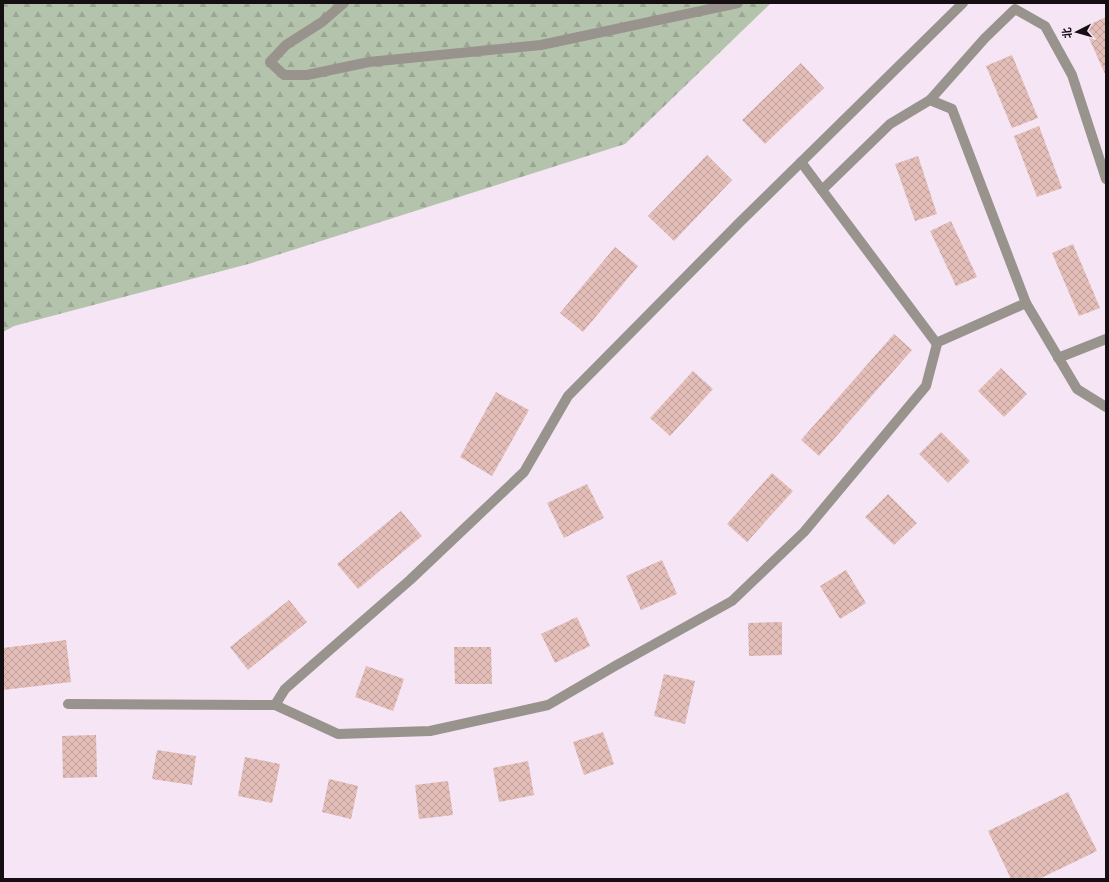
<svg xmlns="http://www.w3.org/2000/svg" width="1109" height="882" font-family="'Sofia Sans Condensed','Noto Sans SC',sans-serif">
	<defs>
		<pattern id="forest-firs" width="22" height="20" patternUnits="userSpaceOnUse"><rect width="22" height="20" fill="#b4c3ac"/><path d="M5 1l3.5 6h-7zM16 11l3.5 6h-7z" fill="#9aa693"/></pattern>
		<pattern id="building-cross-hatch" width="8" height="8" patternUnits="userSpaceOnUse"><rect width="8" height="8" fill="#e3bdb8"/><path d="M0 0l8 8M0 8l8-8" fill="none" stroke="#c2a19d"/></pattern>
	</defs>
	<rect width="100%" height="100%" fill="#f6e5f4"/>
	<!-- forest -->
	<polygon fill="url(#forest-firs)" points="3,3 771,3 625,144 252,263 14,326 3,332"/>
	<!-- building -->
	<g fill="url(#building-cross-hatch)">
		<polygon points="1106,17 1106,76 1084,27"/>
		<polygon points="1012,55 1038,118 1012,128 986,66"/>
		<polygon points="801,63 824,88 765,144 742,120"/>
		<polygon points="1039,126 1062,188 1037,197 1014,136"/>
		<polygon points="707,155 732,180 674,241 648,216"/>
		<polygon points="918,156 937,214 915,221 895,164"/>
		<polygon points="951,221 977,277 956,286 930,231"/>
		<polygon points="1073,244 1100,308 1079,316 1052,253"/>
		<polygon points="615,247 638,266 583,332 560,313"/>
		<polygon points="894,334 912,350 819,456 801,440"/>
		<polygon points="1001,368 1027,394 1004,417 978,391"/>
		<polygon points="693,371 713,389 670,436 650,418"/>
		<polygon points="496,392 529,410 492,476 460,457"/>
		<polygon points="941,432 970,461 948,483 919,454"/>
		<polygon points="772,473 793,491 747,542 727,524"/>
		<polygon points="587,484 604,518 564,538 547,503"/>
		<polygon points="888,494 917,523 894,545 865,517"/>
		<polygon points="401,511 422,536 358,589 337,564"/>
		<polygon points="662,560 677,594 641,610 626,576"/>
		<polygon points="846,570 866,603 840,619 820,586"/>
		<polygon points="289,600 307,622 248,670 230,647"/>
		<polygon points="577,617 590,646 555,663 541,634"/>
		<polygon points="782,622 782,655 749,656 748,623"/>
		<polygon points="66,640 71,682 3,690 3,648"/>
		<polygon points="454,647 491,647 492,684 455,684"/>
		<polygon points="366,666 404,679 393,711 355,697"/>
		<polygon points="664,674 695,681 685,724 654,716"/>
		<polygon points="603,732 614,764 584,775 573,742"/>
		<polygon points="96,735 97,777 63,778 62,736"/>
		<polygon points="157,750 196,756 192,785 152,779"/>
		<polygon points="245,757 280,764 272,803 238,796"/>
		<polygon points="528,761 534,795 499,802 493,768"/>
		<polygon points="329,779 358,786 351,819 322,812"/>
		<polygon points="448,781 453,815 419,819 415,785"/>
		<polygon points="1068,792 1097,851 1039,879 1011,879 988,831"/>
	</g>
	<g fill="none" stroke-linecap="round" stroke-linejoin="round">
		<!-- minor -->
		<g stroke="#99938d" stroke-width="10">
			<polyline points="344,3 322,22 286,45 270,62 284,75 307,75 369,62 541,45 738,3"/>
			<polyline points="930,100 985,38 1015,9 1045,26 1072,75 1106,179"/>
			<polyline points="822,190 890,124 930,100 952,109 1026,303 936,343"/>
			<polyline points="1026,303 1077,389 1106,407"/>
			<polyline points="1058,358 1106,339"/>
			<polyline points="68,704 275,705 285,689 410,580 524,472 568,396 740,222 963,3"/>
			<polyline points="275,705 338,734 430,731 548,705 615,666 732,601 804,532 926,386 937,344 801,162"/>
		</g>
	</g>
	<!-- border -->
	<rect width="1109" height="882" fill="none" stroke="#150f14" stroke-width="8"/>
	<!-- north arrow -->
	<g transform="translate(1077 32) rotate(264)" stroke="#f6e5f4" stroke-width="3" paint-order="stroke">
	<path d="M0-3L7 15L0 10L-7 15Z" fill="#150f14"/>
	<text y="-6" font-size="11" font-weight="bold" text-anchor="middle" fill="#150f14">北</text>
	</g>
</svg>
